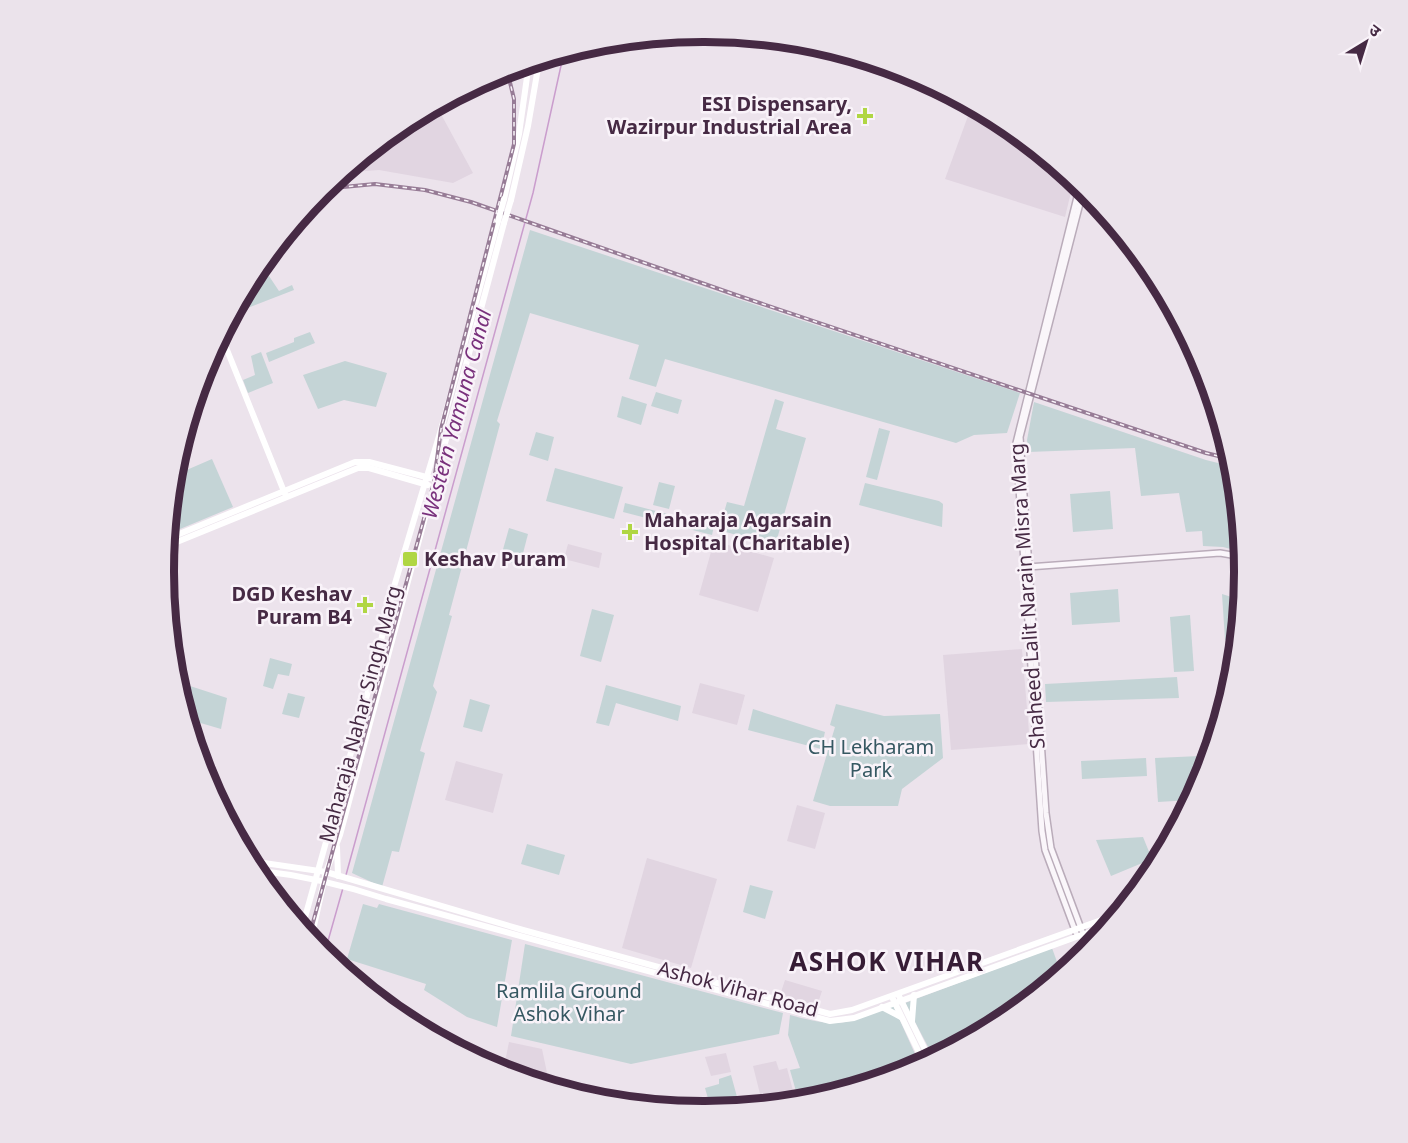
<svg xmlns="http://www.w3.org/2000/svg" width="1408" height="1143" font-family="'Noto Sans','Noto Sans Devanagari',sans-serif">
	<rect width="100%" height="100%" fill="#ece3ec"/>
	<!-- built -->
	<g fill="#e1d5e1">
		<polygon points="436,105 473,173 453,183 379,170 342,173 404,122"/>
		<polygon points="972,105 1004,123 1074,180 1065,217 945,179"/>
		<polygon points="714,541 774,558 758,612 699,595"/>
		<polygon points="568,544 602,553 599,568 564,559"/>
		<polygon points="1022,649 1030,744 951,750 943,655"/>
		<polygon points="700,683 745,695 737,725 692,713"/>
		<polygon points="456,761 503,774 493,813 445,800"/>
		<polygon points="797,805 825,813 815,849 787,841"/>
		<polygon points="647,858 717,879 691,968 622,948"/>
		<polygon points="785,980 822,991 816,1009 779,998"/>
		<polygon points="509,1042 542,1049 550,1087 503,1072"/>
		<polygon points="726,1053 731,1072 711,1076 705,1057"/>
		<polygon points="776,1061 779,1070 787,1068 796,1102 763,1106 753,1066"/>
	</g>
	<!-- green -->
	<g fill="#c4d4d6">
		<polygon points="530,230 1020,393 1007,433 974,435 956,443 665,359 656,387 629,379 639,345 530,313 497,421 500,424 449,615 452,616 433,686 437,692 420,751 425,753 399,852 392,851 382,887 352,873"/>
		<polygon points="261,264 279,291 292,285 294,290 245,309 241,298"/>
		<polygon points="310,332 315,343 269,362 266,353 294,342 294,338"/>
		<polygon points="261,352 273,383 248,393 243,380 255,375 251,356"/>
		<polygon points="345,361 387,373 376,407 344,400 318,409 303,375"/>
		<polygon points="656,392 682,400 678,414 651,406"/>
		<polygon points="622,396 647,404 641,425 617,417"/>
		<polygon points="775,399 784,402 776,429 806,438 775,546 719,530 727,502 744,506"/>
		<polygon points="1034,402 1206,460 1234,467 1242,552 1223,547 1203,546 1202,531 1186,532 1179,493 1141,496 1135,448 1028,452 1027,440"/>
		<polygon points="879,428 890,431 877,480 866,477"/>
		<polygon points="536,432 554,437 548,461 529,455"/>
		<polygon points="177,459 182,472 212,459 233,507 168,534"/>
		<polygon points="555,468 623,487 614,519 546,501"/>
		<polygon points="659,482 675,486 669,509 653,505"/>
		<polygon points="865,483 939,501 943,504 942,527 859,505"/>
		<polygon points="1110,491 1113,529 1073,532 1070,494"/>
		<polygon points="625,503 714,526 712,535 623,512"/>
		<polygon points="509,528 528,534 520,565 500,560"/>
		<polygon points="1118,589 1120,622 1072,625 1070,593"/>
		<polygon points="1222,594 1241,600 1238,635 1225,640"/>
		<polygon points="592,609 614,615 601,662 580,656"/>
		<polygon points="1190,615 1194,671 1174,672 1170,617"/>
		<polygon points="270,658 292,664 289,676 278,674 273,689 263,686"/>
		<polygon points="1177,677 1179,698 1046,702 1045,684"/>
		<polygon points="606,685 681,706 678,721 616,703 609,726 596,723"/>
		<polygon points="190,686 227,698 221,729 187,719 184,710"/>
		<polygon points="288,693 305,697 299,718 282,714"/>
		<polygon points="470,699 490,705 482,732 463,727"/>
		<polygon points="836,704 884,716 940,714 943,758 902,789 898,806 830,806 813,801 835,727 830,725"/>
		<polygon points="753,709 825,732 821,749 748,730"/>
		<polygon points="1200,756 1201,782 1191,800 1158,802 1155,758"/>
		<polygon points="1146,758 1147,776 1082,779 1081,761"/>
		<polygon points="1143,837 1152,859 1111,876 1096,840"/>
		<polygon points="527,844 565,855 559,875 521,864"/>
		<polygon points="750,885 773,891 765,919 743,912"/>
		<polygon points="363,904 377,908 379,904 512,940 497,1027 467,1017 424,990 426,984 347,959"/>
		<polygon points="525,944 783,1013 779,1034 631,1064 511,1036"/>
		<polygon points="1052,948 1061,973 1004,1021 934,1058 905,1003"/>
		<path d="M 893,1005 L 920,1065 L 910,1071 L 799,1102 L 790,1070 L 800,1068 L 788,1035 L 790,1015 C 841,1029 846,1024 893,1005 Z"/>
		<polygon points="731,1075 739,1104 726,1107 724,1101 709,1102 705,1088 719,1084 719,1079"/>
	</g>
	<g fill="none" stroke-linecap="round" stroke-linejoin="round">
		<!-- stream -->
		<g stroke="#ca9dcd" stroke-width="1.5">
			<polyline points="346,875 533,193 564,52"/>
			<polyline points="324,955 343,888"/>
		</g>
		<!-- tertiary casing -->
		<g stroke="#baacba" stroke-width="8">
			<g id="tertiary">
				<polyline points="1028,567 1220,553 1243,557"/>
				<polyline points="1082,931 1051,848 1046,813 1020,437 1084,188"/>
				<polyline points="1076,933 1045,850 1042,831 1016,443 1080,185"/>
			</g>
		</g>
		<!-- primary casing -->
		<g stroke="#b8a2b8" stroke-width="9">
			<polyline id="primary" points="539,67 541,59"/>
		</g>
		<!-- tertiary -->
		<use href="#tertiary" stroke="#faf6fa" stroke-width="5"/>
		<!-- secondary -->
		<g stroke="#fff" stroke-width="6">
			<polyline points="504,199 519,134 529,63"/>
			<polyline points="511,200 528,126 539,62"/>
			<polyline points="221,335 285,494"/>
			<polyline points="167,539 355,462 369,462 430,478"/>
			<polyline points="167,546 358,468 369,468 428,485"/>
			<polyline points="337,847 338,876"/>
			<polyline points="250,861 326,872 523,930 830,1014 852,1010 1118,914"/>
			<path d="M 254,870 C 300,875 341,884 386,899 L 830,1021 L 854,1018 L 1109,925"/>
			<polyline points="302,928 374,670 393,590 442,426 498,221"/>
			<polyline points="311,939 326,872 340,835 504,223"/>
			<polyline points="899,996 930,1060"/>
			<polyline points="893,999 924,1063"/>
			<polyline points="882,1007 901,1017"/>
			<polyline points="912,1021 914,995"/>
		</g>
		<!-- primary -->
		<use href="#primary" stroke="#fff" stroke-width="6"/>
		<!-- rail casing -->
		<g stroke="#977c96" stroke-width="4">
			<g id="rail">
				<polyline points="322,189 375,184 425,190 471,202 736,295 1206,453 1231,459"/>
				<polyline points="309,937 434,482 441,429 514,144 514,99 507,70"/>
			</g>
		</g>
		<!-- rail -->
		<use href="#rail" stroke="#f9f3f9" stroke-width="1.5" stroke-dasharray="4.5" stroke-linecap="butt"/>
		<!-- secondary-bridge -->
		<g stroke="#fff" stroke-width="6">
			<polyline points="498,221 504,199"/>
			<polyline points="504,223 511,200"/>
		</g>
	</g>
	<!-- markers -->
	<g fill="#b0d643" stroke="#f9f3f9" stroke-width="2">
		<path d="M862 107h6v6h6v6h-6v6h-6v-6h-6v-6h6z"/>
		<path d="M627 523h6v6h6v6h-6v6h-6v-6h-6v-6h6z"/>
		<rect x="402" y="551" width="16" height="16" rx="3"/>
		<path d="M362 596h6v6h6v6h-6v6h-6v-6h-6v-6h6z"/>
	</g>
	<g text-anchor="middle" stroke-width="5" stroke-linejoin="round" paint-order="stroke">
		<!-- poi labels -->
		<g font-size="20" font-weight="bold" fill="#462a44" stroke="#f9f3f9" text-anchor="end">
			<text x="852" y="111">ESI Dispensary,<tspan x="852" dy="23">Wazirpur Industrial Area</tspan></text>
			<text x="644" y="527" text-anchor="start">Maharaja Agarsain<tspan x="644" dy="23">Hospital (Charitable)</tspan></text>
			<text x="424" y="566" text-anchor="start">Keshav Puram</text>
			<text x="352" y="601">DGD Keshav<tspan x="352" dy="23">Puram B4</tspan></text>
		</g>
		<!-- street labels -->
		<g font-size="20" fill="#462a44" stroke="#f9f3f9">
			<text transform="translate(1027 596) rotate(-94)" y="7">Shaheed Lalit Narain Misra Marg</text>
			<text transform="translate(360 714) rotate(-75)" y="7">Maharaja Nahar Singh Marg</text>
			<text transform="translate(738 989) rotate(15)" y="7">Ashok Vihar Road</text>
		</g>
		<!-- park labels -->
		<g font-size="20" fill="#365862" stroke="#f9f3f9">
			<text x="871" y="754">CH Lekharam<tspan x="871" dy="23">Park</tspan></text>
			<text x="569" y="998">Ramlila Ground<tspan x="569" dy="23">Ashok Vihar</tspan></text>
		</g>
		<!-- water labels -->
		<g font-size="21" font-style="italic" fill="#79317c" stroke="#f9f3f9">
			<text transform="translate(457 414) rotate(-75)" y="7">Western Yamuna Canal</text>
		</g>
		<!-- district labels -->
		<g font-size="26" font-weight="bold" letter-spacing="1.5" fill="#361c35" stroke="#f9f3f9">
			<text x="887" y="971">ASHOK VIHAR</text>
		</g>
	</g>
	<!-- crop -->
	<path d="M0 0H1408V1143H0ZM703 42H705A529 529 0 0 1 1234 571V572A529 529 0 0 1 705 1101H703A529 529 0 0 1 174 572V571A529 529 0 0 1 703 42Z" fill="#ebe3eb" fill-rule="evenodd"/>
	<path fill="none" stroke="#462a44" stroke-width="8" d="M703 42H705A529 529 0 0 1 1234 571V572A529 529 0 0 1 705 1101H703A529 529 0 0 1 174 572V571A529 529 0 0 1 703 42Z"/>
	<!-- north arrow -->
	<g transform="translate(1366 42) rotate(38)" stroke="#f9f3f9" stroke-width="4.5" paint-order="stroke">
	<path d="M0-4.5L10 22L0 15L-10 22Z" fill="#462a44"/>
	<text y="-9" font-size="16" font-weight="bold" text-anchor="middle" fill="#462a44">उ</text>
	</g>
</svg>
